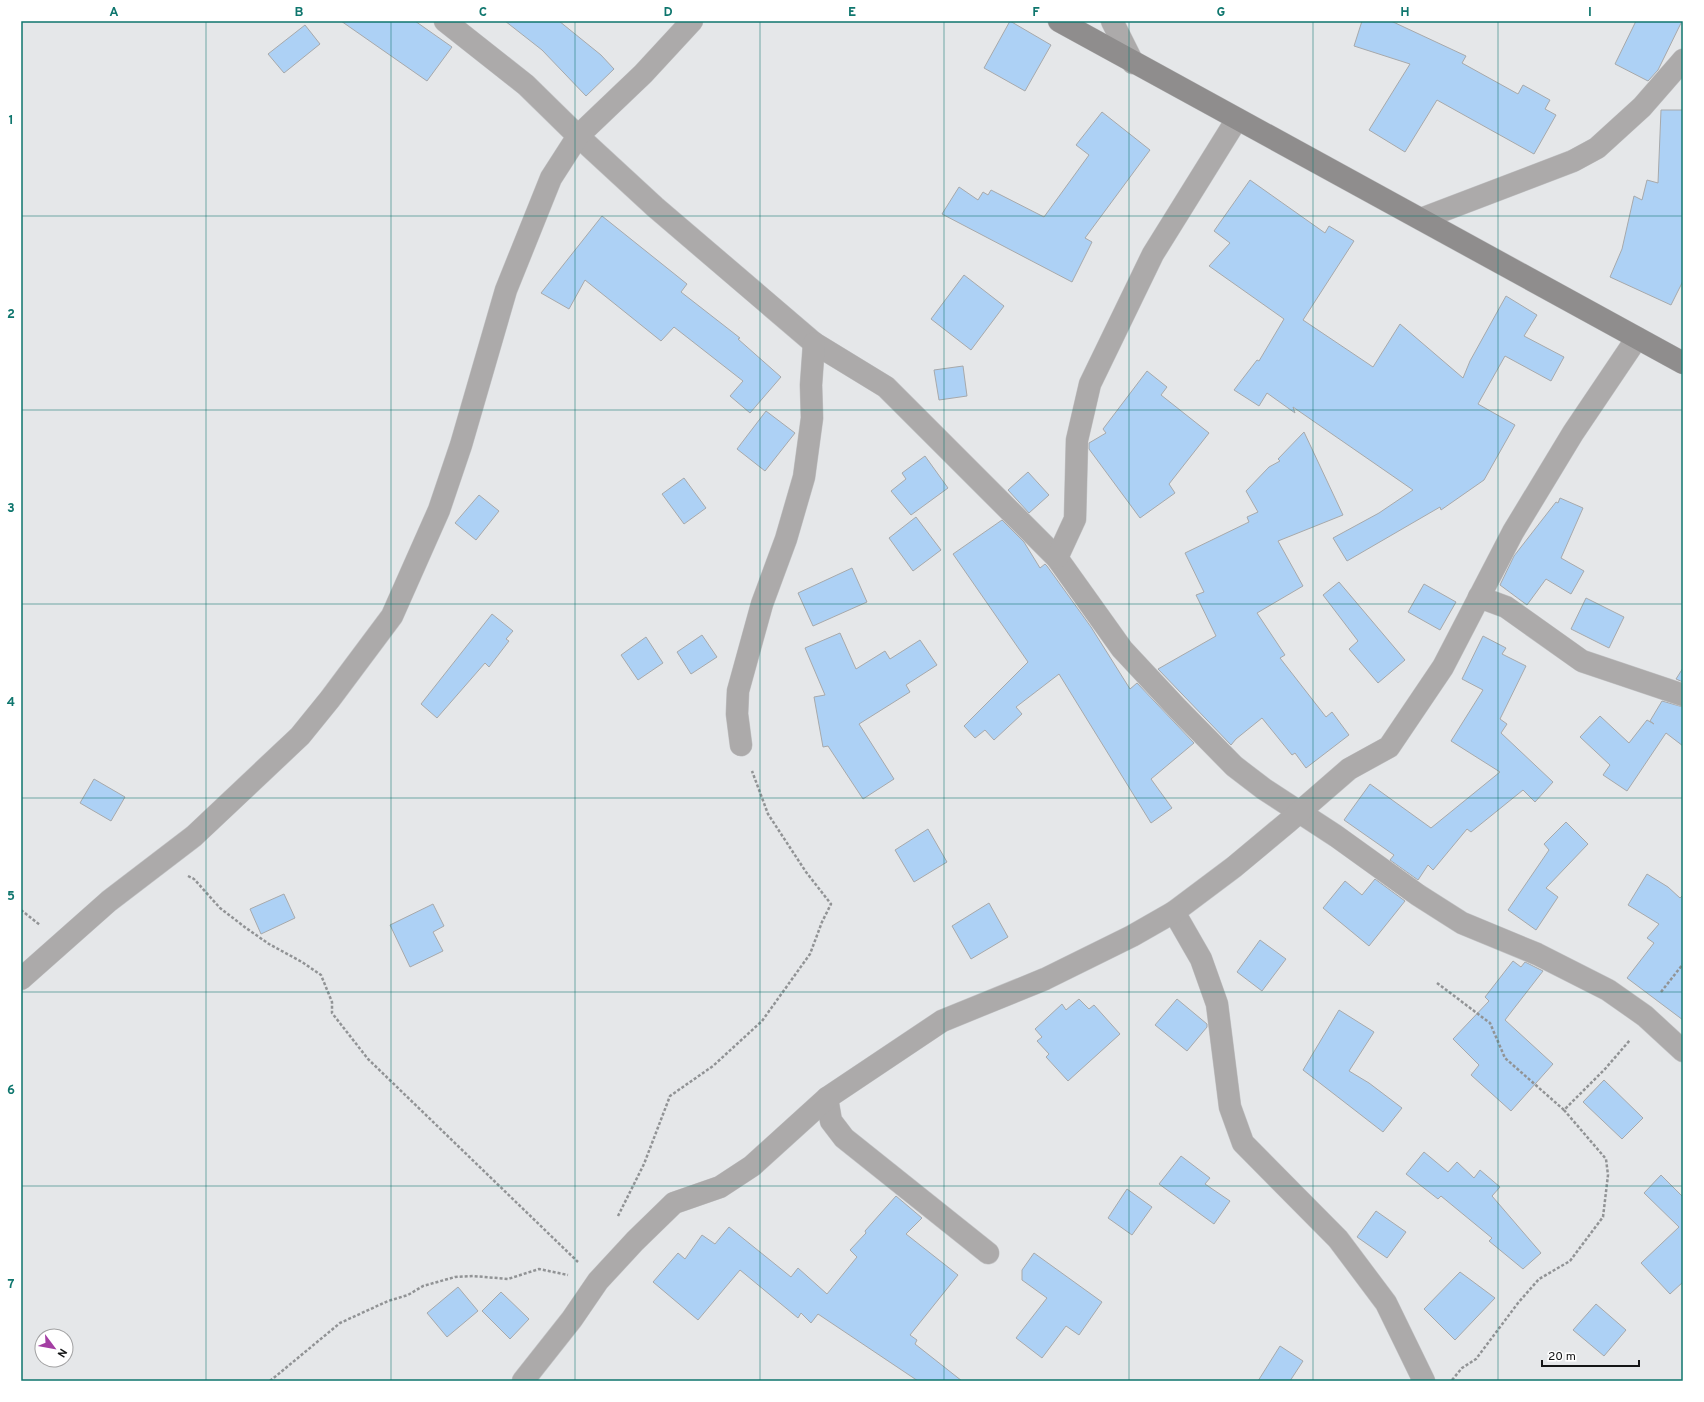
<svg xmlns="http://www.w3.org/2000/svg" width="1704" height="1402" font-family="Overpass,sans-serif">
	<rect width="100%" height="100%" fill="#e5e7e9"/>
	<!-- building -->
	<g fill="#add1f5" stroke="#a7a9ab">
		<polygon points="341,21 415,21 452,47 427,81"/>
		<polygon points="505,21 559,21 601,55 614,69 586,96 542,50"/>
		<polygon points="1010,21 1051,45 1025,91 984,68"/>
		<polygon points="1362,21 1391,21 1466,56 1462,63 1518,94 1523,85 1550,100 1545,109 1556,115 1534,154 1437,100 1405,152 1369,130 1410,64 1354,46"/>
		<polygon points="1636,21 1682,21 1658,70 1648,81 1615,64"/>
		<polygon points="305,25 320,44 284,73 268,54"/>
		<polygon points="1661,110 1683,110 1683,281 1671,305 1610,277 1622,249 1634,196 1642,200 1647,180 1658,183"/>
		<polygon points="1102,112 1150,150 1085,238 1092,242 1072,282 942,214 959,187 978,200 983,192 988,195 991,190 1044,217 1089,155 1076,145"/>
		<polygon points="1250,180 1325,233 1329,226 1354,241 1303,320 1373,367 1400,324 1463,378 1470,361 1506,296 1537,315 1524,336 1564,357 1551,381 1505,356 1478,404 1515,425 1484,480 1441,510 1440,507 1347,561 1333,538 1379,513 1413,490 1293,407 1295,413 1267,393 1259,406 1234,390 1257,360 1259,361 1284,319 1209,266 1230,243 1214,231"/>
		<polygon points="602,216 687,284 681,292 740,338 738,339 781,377 750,413 730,396 743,381 674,327 661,341 585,280 569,309 541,293"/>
		<polygon points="964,275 1004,306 971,350 931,319"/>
		<polygon points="963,366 967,396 939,400 934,370"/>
		<polygon points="1147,371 1167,387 1161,395 1209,433 1169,484 1175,493 1140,518 1089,449 1089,443 1106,433 1103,429"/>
		<polygon points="766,411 795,433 765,471 737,449"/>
		<polygon points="1304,432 1343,515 1278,541 1303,586 1257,613 1285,655 1280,658 1326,717 1332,712 1349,735 1306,768 1295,753 1292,755 1262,718 1236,739 1231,745 1158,669 1216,636 1196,595 1204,592 1185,553 1249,522 1247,517 1258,512 1246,491 1269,467 1280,461 1278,459"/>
		<polygon points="925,456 948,488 911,515 891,491 906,479 902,473"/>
		<polygon points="1028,472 1049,495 1029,513 1008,490"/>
		<polygon points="684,478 706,508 684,524 662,494"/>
		<polygon points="479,495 499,511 476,540 455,523"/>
		<polygon points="1560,498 1583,508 1561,558 1584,571 1571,594 1546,579 1527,605 1500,585 1514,556 1556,502 1558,503"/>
		<polygon points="916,517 941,550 913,571 889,538"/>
		<polygon points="1002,520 1024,542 1040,568 1045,564 1047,566 1091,627 1130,689 1137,683 1194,743 1151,779 1172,808 1151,823 1059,674 1016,707 1022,714 994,740 985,730 975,738 964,726 1028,662 953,554"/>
		<polygon points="852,568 867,602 813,626 798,593"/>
		<polygon points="1339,582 1405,660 1378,683 1349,649 1358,641 1323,595"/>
		<polygon points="1424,584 1456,602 1440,630 1408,612"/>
		<polygon points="1586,598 1624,617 1609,648 1571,629"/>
		<polygon points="492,614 513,631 506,639 509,641 489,667 485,663 437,718 421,704"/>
		<polygon points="840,633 856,669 885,651 890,659 920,640 937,665 906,685 910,692 859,724 894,779 863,799 828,746 823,747 814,697 825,695 805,648"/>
		<polygon points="702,635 717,657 691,674 677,652"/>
		<polygon points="1483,636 1506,648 1502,654 1526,666 1500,719 1507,724 1501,733 1553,782 1535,802 1523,790 1471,832 1467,829 1433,870 1428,865 1418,880 1390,860 1394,855 1344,820 1370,784 1431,828 1500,772 1451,741 1483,690 1462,679"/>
		<polygon points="646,637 663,663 638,680 621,655"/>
		<polygon points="1683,668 1683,682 1676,679"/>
		<polygon points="1662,701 1683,707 1683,746 1666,733 1627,791 1603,775 1610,765 1580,737 1600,716 1629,743 1647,720 1654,724 1650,721"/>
		<polygon points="94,779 125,797 111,821 80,803"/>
		<polygon points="1566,822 1588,844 1546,888 1558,897 1536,930 1508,910 1549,850 1544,844"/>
		<polygon points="928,829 947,862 914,882 895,850"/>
		<polygon points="1647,874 1668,887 1680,898 1683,895 1683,1020 1627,978 1654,943 1647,938 1659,924 1628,905"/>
		<polygon points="1375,879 1405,901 1369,946 1323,908 1345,881 1362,895"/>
		<polygon points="284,894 295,918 261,934 250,909"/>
		<polygon points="989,903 1008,937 971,959 952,926"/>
		<polygon points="433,904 444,926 433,932 443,951 410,967 390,925"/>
		<polygon points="1260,940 1286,959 1262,991 1237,972"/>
		<polygon points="1513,961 1521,967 1525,962 1543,971 1505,1020 1553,1064 1511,1111 1471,1075 1479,1065 1453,1039 1489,1001 1485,997"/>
		<polygon points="1079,999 1089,1009 1094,1005 1120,1034 1068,1081 1046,1057 1049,1054 1037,1041 1042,1037 1035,1029 1062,1004 1066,1010"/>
		<polygon points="1177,999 1207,1024 1207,1027 1187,1051 1155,1025"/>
		<polygon points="1339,1010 1374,1032 1349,1071 1369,1083 1402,1108 1383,1132 1303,1070"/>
		<polygon points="1604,1080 1643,1118 1622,1139 1583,1102"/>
		<polygon points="1424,1152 1448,1172 1457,1162 1474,1178 1480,1170 1500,1187 1492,1196 1541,1253 1523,1269 1489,1241 1492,1238 1441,1196 1438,1199 1406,1174"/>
		<polygon points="1181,1156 1210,1178 1205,1184 1230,1201 1214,1224 1159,1184"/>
		<polygon points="1661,1175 1683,1197 1683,1282 1670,1294 1641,1263 1679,1227 1644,1193"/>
		<polygon points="1127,1189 1152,1207 1132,1235 1108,1218"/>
		<polygon points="896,1196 922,1218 906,1234 958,1275 910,1335 917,1340 915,1344 962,1381 918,1381 818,1314 811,1323 801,1313 798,1318 740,1270 698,1320 653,1282 678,1253 685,1259 702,1235 715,1244 729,1227 791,1277 798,1268 827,1294 857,1257 850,1250 866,1233 865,1231"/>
		<polygon points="1376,1211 1406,1232 1387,1258 1357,1237"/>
		<polygon points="1034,1253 1102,1302 1079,1335 1066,1326 1042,1358 1016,1338 1047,1298 1022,1280 1022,1270"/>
		<polygon points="1460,1272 1495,1298 1455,1340 1424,1309"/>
		<polygon points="458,1287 478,1311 447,1337 427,1313"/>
		<polygon points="501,1292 529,1319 510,1339 482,1311"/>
		<polygon points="1596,1304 1626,1330 1604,1356 1573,1330"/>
		<polygon points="1280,1346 1303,1361 1290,1381 1258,1381"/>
	</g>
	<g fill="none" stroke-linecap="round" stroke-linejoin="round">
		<!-- street casing -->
		<g stroke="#c4c5c7" stroke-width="23">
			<g id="street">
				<polyline points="445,21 526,85 578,136 655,207 814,343 886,387 1057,558 1122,649 1178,709 1234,766 1264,789 1336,836 1418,895 1462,923 1537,954 1608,990 1645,1016 1683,1051"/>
				<polyline points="1112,21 1133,63"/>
				<polyline points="1421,219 1573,161 1597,148 1642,107 1683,60"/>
				<polyline points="1057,558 1075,519 1077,440 1090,384 1153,254 1237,119"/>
				<polyline points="1479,597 1506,607 1582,661 1683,695"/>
				<polyline points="741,745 737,714 738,691 762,604 786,539 804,477 812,418 811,385 814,343"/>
				<polyline points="1174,912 1201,959 1217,1004 1230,1107 1243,1143 1338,1239 1386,1303 1424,1381"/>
				<polyline points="21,979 109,901 194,836 300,736 330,699 392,616 439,510 461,445 506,290 551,178 578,136 643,74 692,21"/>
				<polyline points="827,1098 831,1121 844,1138 988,1253"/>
				<polyline points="523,1381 572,1319 598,1281 635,1241 674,1203 720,1187 752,1166 827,1098 942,1021 1045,979 1132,936 1174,912 1234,867 1288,822 1349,769 1389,747 1443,667 1513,532 1573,433 1637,338"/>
			</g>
		</g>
		<!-- secondary casing -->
		<g stroke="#c4c5c7" stroke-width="23">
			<polyline id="secondary" points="1059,21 1683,363"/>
		</g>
		<!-- path -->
		<g stroke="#919395" stroke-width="2.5" stroke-dasharray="3 2" stroke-linecap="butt">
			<polyline points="188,876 194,879 220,908 246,928 269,944 302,962 321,975 332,1002 332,1013 368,1059 578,1262"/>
			<polyline points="21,910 40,925"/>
			<polyline points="1437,983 1490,1023 1505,1058 1564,1110"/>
			<polyline points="1661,992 1683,964"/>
			<polyline points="618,1216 644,1164 670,1096 713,1066 762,1021 810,954 822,922 831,904 806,872 768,814 752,771"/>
			<polyline points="1452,1380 1462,1368 1476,1359 1518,1303 1539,1279 1570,1261 1603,1217 1608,1175 1606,1159 1564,1110 1605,1069 1630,1040"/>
			<polyline points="270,1381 340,1323 388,1301 408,1295 423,1286 455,1277 473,1276 508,1279 539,1269 568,1275"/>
		</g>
		<!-- street -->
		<use href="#street" stroke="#acaaaa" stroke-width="22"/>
		<!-- secondary -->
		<use href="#secondary" stroke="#8f8d8d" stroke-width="22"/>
	</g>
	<!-- grid -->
	<path fill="none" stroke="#0f766e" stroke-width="1" stroke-opacity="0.55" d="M 206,21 L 206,1381M 391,21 L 391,1381M 575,21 L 575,1381M 760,21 L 760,1381M 944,21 L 944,1381M 1129,21 L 1129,1381M 1313,21 L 1313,1381M 1498,21 L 1498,1381M 21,216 L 1683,216M 21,410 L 1683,410M 21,604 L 1683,604M 21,798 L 1683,798M 21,992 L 1683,992M 21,1186 L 1683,1186"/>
	<!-- border -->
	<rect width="1704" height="1402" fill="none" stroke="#ffffff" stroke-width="44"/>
	<!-- north arrow -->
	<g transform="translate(54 1348) rotate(122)"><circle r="19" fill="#ffffff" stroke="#a1a1a2"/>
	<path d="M0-3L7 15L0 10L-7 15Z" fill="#a43ea3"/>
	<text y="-6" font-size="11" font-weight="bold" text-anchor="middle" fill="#141516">N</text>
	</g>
	<!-- scale -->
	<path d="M1542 1360v6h97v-6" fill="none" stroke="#141516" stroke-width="2"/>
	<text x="1548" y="1360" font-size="12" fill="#141516" stroke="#ffffff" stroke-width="3" paint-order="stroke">20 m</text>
	<rect x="22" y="22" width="1660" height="1358" fill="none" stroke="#0f766e" stroke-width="1.5"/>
	<g font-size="13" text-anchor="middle" font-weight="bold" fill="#0f766e">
		<text x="114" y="16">A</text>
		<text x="299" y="16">B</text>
		<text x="483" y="16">C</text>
		<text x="668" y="16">D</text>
		<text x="852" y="16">E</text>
		<text x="1036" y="16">F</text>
		<text x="1221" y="16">G</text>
		<text x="1405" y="16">H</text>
		<text x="1590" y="16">I</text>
		<text x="11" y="124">1</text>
		<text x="11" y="318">2</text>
		<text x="11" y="512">3</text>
		<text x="11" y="706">4</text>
		<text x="11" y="900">5</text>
		<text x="11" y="1094">6</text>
		<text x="11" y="1288">7</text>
	</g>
</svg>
